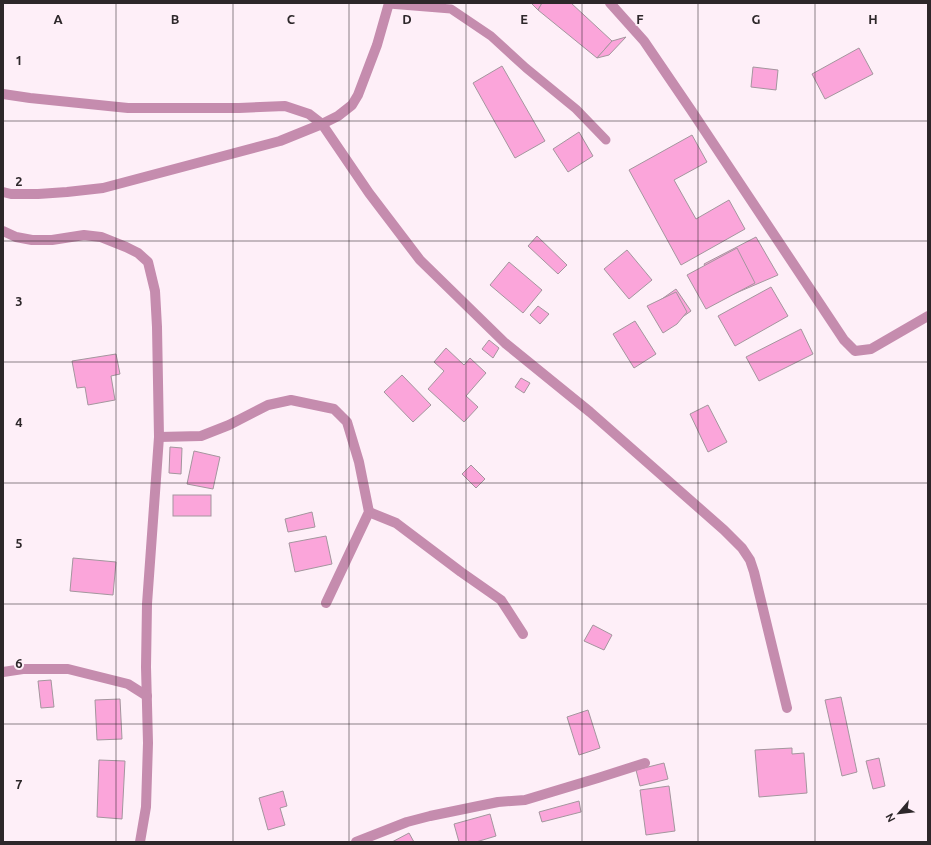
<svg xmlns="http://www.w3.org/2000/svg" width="931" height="845" font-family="Ubuntu,sans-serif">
	<rect width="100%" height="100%" fill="#feeff8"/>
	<!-- building -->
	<g fill="#fba5da" stroke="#a4969e">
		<polygon points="531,3 542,3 538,10"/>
		<polygon points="542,3 571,3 612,41 597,58 538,10"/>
		<polygon points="626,37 609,55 597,58 612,41"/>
		<polygon points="859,48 873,74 825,99 812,74"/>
		<polygon points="502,66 545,141 515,158 473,83"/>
		<polygon points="753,67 778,70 776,90 751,87"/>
		<polygon points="579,132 593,156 568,172 553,149"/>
		<polygon points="692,135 707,162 674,180 696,219 729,200 745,229 681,265 629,170"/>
		<polygon points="537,236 567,265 558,274 528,246"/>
		<polygon points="756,237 778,275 722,299 704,264"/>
		<polygon points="737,248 755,283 706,309 687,275"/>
		<polygon points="627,250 652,280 629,299 604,269"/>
		<polygon points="509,262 542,290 523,313 490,285"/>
		<polygon points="771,287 788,316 735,346 718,316"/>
		<polygon points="676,289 691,311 664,330 649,308"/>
		<polygon points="676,292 687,312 677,324 663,333 647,306"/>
		<polygon points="538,306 549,314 540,324 530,315"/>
		<polygon points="635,321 656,354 634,368 613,334"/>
		<polygon points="801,329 813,354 759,381 746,357"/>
		<polygon points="489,340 499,348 493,358 482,349"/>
		<polygon points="446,348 464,365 470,358 486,373 466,396 478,407 464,422 428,389 444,371 434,362"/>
		<polygon points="116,354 120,374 111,376 115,400 88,405 85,387 77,388 72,361"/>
		<polygon points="402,375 431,405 413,422 384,392"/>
		<polygon points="521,378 530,383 524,393 515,387"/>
		<polygon points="708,405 727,442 708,452 690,414"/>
		<polygon points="170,447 182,448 181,474 169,473"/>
		<polygon points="194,451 220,457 213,489 187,484"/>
		<polygon points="471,465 485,479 476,488 462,474"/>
		<rect x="173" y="495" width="38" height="21"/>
		<polygon points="312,512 315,527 288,532 285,519"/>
		<polygon points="326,536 332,564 295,572 289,543"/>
		<polygon points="73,558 116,562 113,595 70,591"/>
		<polygon points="593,625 612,635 604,650 584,641"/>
		<polygon points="51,680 54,707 41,708 38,681"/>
		<polygon points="841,697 857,772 842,776 825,700"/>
		<polygon points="120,699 122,739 97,740 95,700"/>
		<polygon points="588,710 600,748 579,755 567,717"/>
		<polygon points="792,748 792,754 804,753 807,793 759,797 755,750"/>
		<polygon points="879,758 885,786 873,789 866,761"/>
		<polygon points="99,760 125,761 122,819 97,817"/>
		<polygon points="664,763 668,779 640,786 636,770"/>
		<polygon points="669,786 675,831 646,835 640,790"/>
		<polygon points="283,791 287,806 280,808 285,825 268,830 259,798"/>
		<polygon points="579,801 581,812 542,822 539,812"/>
		<polygon points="490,814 496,836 476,842 459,842 454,824"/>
		<polygon points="409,833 414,842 392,842"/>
	</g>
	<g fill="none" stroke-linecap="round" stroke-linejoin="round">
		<!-- lane -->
		<polyline stroke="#c58cae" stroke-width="9" points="389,4 451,9 491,36 526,68 576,109 606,140"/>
		<!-- street -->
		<g stroke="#c58cae" stroke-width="10">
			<polyline points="610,3 644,41 691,110 844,340 855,351 871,349 928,316"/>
			<polyline points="3,94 30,98 128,108 239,108 285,106 309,114 322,124 369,193 420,260 505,343 590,412 724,530 742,548 750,560 754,572 787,708"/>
			<polyline points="3,192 11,194 38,194 67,192 103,188 280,141 322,124 338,116 352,105 358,95 377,45 389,3"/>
			<polyline points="3,231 16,237 32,240 52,240 84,235 101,237 126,247 138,253 148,262 155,291 157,327 159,437 147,604 146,667 148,743 146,807 140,842"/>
			<polyline points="159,437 201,436 229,425 268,405 291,400 334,409 347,422 359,462 369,512 326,603"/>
			<polyline points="369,512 396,523 461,572 501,600 523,634"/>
			<polyline points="3,672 23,669 68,669 128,684 147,696"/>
			<polyline points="356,842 407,822 430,816 498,802 525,800 598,778 645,763"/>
		</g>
	</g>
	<!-- grid -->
	<path fill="none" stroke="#2d272a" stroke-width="1" stroke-opacity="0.55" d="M 116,3 L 116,842M 233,3 L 233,842M 349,3 L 349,842M 466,3 L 466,842M 582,3 L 582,842M 698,3 L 698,842M 815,3 L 815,842M 3,121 L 928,121M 3,241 L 928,241M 3,362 L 928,362M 3,483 L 928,483M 3,604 L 928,604M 3,724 L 928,724"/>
	<g font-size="13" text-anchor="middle" font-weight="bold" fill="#2d272a" stroke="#feeff8" stroke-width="4" stroke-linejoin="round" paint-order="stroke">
		<text x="58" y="24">A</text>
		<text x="175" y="24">B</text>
		<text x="291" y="24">C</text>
		<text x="407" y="24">D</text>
		<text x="524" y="24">E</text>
		<text x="640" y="24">F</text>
		<text x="756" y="24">G</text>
		<text x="873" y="24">H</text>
		<text x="19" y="65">1</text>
		<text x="19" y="186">2</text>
		<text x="19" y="306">3</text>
		<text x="19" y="427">4</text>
		<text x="19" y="548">5</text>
		<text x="19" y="668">6</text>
		<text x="19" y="789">7</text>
	</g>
	<!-- border -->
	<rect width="931" height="845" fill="none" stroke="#2d272a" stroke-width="8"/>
	<!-- north arrow -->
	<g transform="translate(899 813) rotate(242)" stroke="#feeff8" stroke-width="3" paint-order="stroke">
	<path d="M0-3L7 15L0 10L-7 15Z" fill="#2d272a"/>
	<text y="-6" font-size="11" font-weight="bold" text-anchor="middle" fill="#2d272a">N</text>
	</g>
</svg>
